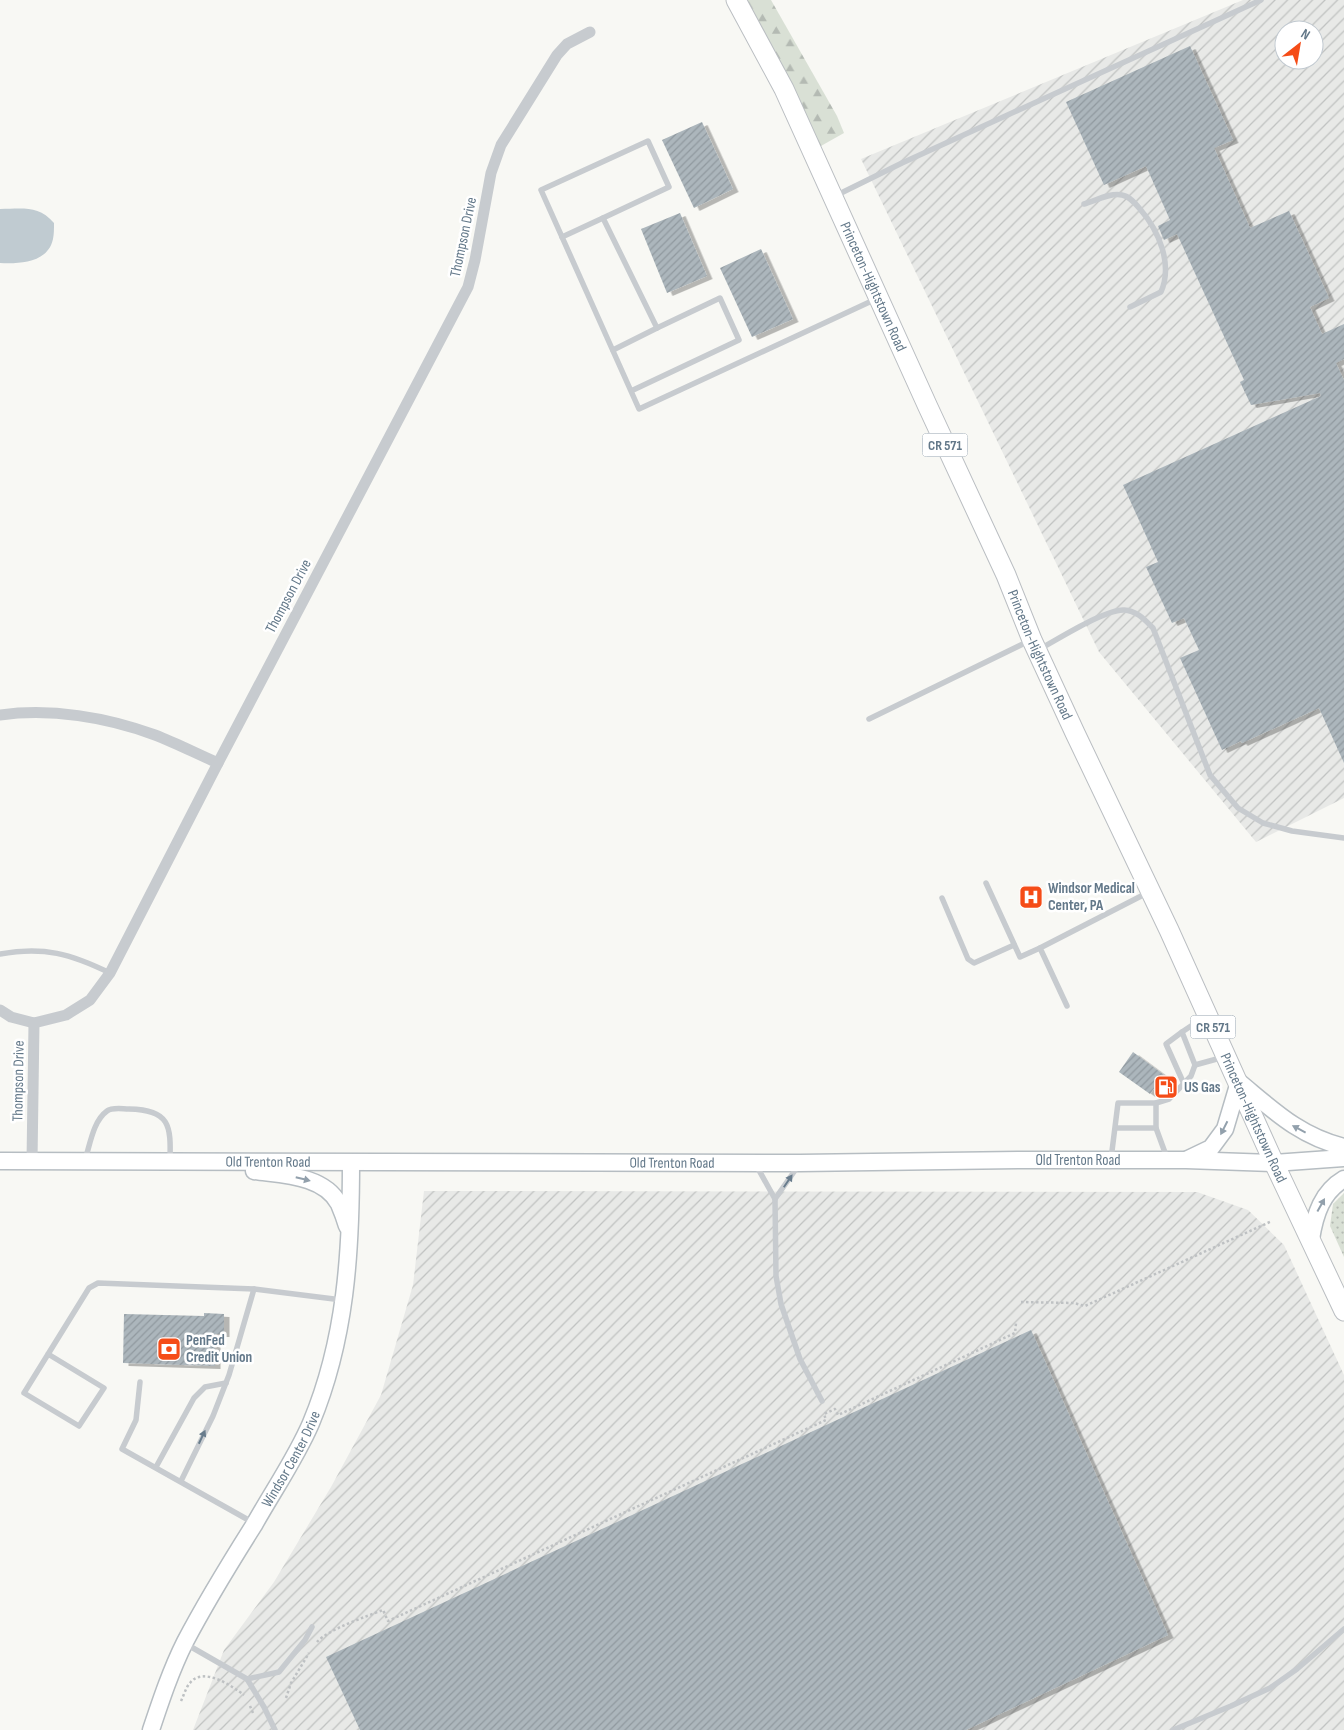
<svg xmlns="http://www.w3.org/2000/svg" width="1344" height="1730" font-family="'Sofia Sans Condensed',sans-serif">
	<defs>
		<pattern id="industrial-furrows" width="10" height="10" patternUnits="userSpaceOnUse" patternTransform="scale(1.25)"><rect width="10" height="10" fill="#e8e9e7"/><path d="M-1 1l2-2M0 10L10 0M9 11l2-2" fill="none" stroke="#c0c2c1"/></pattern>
		<pattern id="grass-dots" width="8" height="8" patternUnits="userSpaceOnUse" patternTransform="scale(1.25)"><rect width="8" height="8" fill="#d9e0d5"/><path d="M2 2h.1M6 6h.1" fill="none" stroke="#b4bab3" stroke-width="1.8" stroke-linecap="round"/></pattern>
		<pattern id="forest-firs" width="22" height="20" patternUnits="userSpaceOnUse" patternTransform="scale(1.25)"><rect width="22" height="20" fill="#d9e0d5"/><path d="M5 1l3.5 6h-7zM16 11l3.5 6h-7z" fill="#b4bab3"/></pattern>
		<pattern id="building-hatch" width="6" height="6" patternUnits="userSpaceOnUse" patternTransform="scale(1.25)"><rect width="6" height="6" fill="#acb6bc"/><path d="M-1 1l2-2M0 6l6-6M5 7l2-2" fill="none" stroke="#90999f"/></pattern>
		<filter id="shadow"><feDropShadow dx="5.5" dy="3" stdDeviation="0" flood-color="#0004"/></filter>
	</defs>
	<rect width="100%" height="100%" fill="#f8f8f4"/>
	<!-- industrial -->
	<g fill="url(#industrial-furrows)" fill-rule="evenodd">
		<path d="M 1243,0 L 1344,0 L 1344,798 L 1256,842 L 1099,652 L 861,159 ZM 1284,30 L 1314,30 L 1314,60 L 1284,60 Z"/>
		<polygon points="424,1191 1197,1192 1248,1210 1284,1245 1344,1375 1344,1730 193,1730 224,1650 274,1582 331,1487 381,1395 413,1285"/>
	</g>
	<!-- grass -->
	<polygon fill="url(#grass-dots)" points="1344,1193 1344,1257 1330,1226 1333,1204"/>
	<!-- forest -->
	<polygon fill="url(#forest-firs)" points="736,0 771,0 837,116 844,133 812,151"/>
	<!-- water -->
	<path fill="#c0cbd1" d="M 0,209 C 23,209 38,205 54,223 C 54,229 54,234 53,239 C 48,263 19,264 0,263 Z"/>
	<!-- building -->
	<g fill="url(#building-hatch)" filter="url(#shadow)">
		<polygon points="1190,46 1233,140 1214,148 1250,228 1289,211 1329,298 1310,307 1322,334 1344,324 1344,359 1336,363 1344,380 1344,763 1319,708 1242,743 1241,741 1222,750 1180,658 1199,650 1184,618 1172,623 1146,567 1158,562 1123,485 1321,396 1320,393 1251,405 1240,382 1244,380 1177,234 1164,240 1158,226 1170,220 1146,166 1104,185 1066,102"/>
		<polygon points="702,122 733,189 694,208 662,140"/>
		<polygon points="680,213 707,276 667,293 641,229"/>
		<polygon points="761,249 793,319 752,337 720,268"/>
		<polygon points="1133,1052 1164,1075 1150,1094 1119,1072"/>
		<polygon points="204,1313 224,1314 224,1334 215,1334 215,1366 123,1363 124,1314 204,1316"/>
		<polygon points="1031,1330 1168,1635 966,1730 360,1730 326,1657"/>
	</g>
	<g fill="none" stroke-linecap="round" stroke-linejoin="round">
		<!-- secondary casing -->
		<g stroke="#b6bdc2" stroke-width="19">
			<g id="secondary">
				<path d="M 1188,1159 L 1211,1148 L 1225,1129 L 1239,1082 C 1273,1110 1299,1136 1344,1147"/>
				<path id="s1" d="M 0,1161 L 800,1163 L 1019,1160 L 1186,1160 L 1274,1163 L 1344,1158"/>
				<path d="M 254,1171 C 282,1175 324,1175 339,1204 C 342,1211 345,1219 347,1226"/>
				<path d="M 1311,1239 C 1315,1214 1322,1192 1344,1179"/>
				<path id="s2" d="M 151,1730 C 161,1700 171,1670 185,1642 C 206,1602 230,1563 254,1525 C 273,1491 296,1458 311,1423 C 346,1339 351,1252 351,1163"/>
			</g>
		</g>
		<!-- primary casing -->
		<g stroke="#babec2" stroke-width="21">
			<g id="primary">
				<path id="s3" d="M 736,0 L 784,89 L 928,407 L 1006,575 L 1032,640 L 1075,733 L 1169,930 L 1274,1163 L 1344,1311"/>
			</g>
		</g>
		<!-- path -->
		<g stroke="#bec1c3" stroke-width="2.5" stroke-dasharray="2.5 2.5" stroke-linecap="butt">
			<polyline points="1021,1302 1074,1303 1085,1306 1272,1221"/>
			<path d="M 317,1642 C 329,1629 365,1617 383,1610 L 388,1621 L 826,1420 L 824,1414 L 835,1409 L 838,1415 L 1015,1333 L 1016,1323"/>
			<polyline points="286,1698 291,1683 309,1653"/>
			<path d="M 181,1701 C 184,1695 186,1687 190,1683 C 203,1666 232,1686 244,1695"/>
			<polyline points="250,1706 253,1713"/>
		</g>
		<!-- lane -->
		<g stroke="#c7cbcf" stroke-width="5.5">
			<polyline points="835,196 902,163 1261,0"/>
			<path d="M 1084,204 C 1095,201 1111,192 1122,195 C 1129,196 1135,203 1140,209 C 1159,231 1173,264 1161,292 L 1130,307"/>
			<polyline points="562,237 603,218"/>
			<polyline points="613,350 657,328"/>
			<path d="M 631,391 L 739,340 L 720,298 L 657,328 L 603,218 L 669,187 L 648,141 L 541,190 C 574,263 606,336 639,409 L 876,299"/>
			<path d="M 1038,650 C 1057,640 1105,609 1124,610 C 1137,611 1144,619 1153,628 L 1210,775 L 1238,808 L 1263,823 L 1292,831 L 1344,838"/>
			<polyline points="869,719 1029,641"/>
			<polyline points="986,883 1020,957 1040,948"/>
			<polyline points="942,898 968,959 974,963 1014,945"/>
			<path d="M 0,954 C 44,946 71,954 110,973"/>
			<polyline points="1067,1006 1040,948 1149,892"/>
			<polyline points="1182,1032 1166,1044 1184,1084"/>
			<polyline points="1195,1065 1224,1057"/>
			<polyline points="1116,1128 1156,1128 1167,1158"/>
			<polyline points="1156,1128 1156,1103"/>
			<polyline points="1111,1159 1118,1103 1156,1103 1169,1099 1191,1076 1195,1065 1182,1032 1206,1016"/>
			<path d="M 85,1160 C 90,1145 93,1121 107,1111 C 112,1107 122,1109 129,1109 C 170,1110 171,1125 170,1161"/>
			<polyline points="756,1165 775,1199 776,1276 781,1304 800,1359 822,1401"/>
			<polyline points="775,1199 798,1166"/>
			<polyline points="48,1354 104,1388 79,1426 24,1393 89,1288 98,1283 254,1289 342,1300"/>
			<polyline points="140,1382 136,1420 122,1449 252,1522"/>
			<polyline points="156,1467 194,1398 205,1387 226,1383"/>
			<polyline points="181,1481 213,1416 229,1375 254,1289"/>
			<polyline points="186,1644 247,1679 264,1707 275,1730"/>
			<polyline points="247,1679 279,1672 305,1640 312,1627"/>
			<polyline points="1173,1730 1231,1706 1270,1688 1297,1669 1344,1629"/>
		</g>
		<!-- street -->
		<g stroke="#c7cbcf" stroke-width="11">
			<path d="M 0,715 C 51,708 106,717 155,735 C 176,743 197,754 218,763"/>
			<polyline points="0,1010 11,1017 34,1023"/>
			<polyline points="32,1161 34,1023 66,1015 90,1000 110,973 218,763 468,287 475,260 491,173 501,145 557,55 567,44 590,32"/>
		</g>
		<!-- secondary -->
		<use href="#secondary" stroke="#fff" stroke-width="16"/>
		<!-- primary -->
		<use href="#primary" stroke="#fff" stroke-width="19"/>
	</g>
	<!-- one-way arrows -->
	<defs><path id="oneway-solid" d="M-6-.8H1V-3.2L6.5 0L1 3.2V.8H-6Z" transform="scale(1.25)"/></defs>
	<g fill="#92a0ac">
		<use href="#oneway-solid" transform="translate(1224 1128) rotate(117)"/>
		<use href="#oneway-solid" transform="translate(1299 1129) rotate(-152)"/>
		<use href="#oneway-solid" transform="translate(303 1179) rotate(14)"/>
		<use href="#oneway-solid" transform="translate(1321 1205) rotate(-61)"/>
	</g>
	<g fill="#687c8c">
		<use href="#oneway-solid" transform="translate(788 1181) rotate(-56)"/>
		<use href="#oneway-solid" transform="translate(202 1437) rotate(-65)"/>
	</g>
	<!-- icons -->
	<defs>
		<g id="hospital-square" transform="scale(1.25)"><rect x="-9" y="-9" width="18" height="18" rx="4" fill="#f54c17" stroke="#fff"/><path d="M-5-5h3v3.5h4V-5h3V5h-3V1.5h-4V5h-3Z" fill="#fff"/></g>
		<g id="fuel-square" transform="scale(1.25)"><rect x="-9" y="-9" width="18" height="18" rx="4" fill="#f54c17" stroke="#fff"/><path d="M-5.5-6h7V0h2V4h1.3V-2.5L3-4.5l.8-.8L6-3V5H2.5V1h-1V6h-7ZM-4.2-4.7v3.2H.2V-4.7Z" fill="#fff"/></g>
		<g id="bank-square" transform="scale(1.25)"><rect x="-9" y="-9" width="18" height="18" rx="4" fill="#f54c17" stroke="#fff"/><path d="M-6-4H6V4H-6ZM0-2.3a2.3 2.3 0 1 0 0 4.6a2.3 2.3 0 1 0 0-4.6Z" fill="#fff"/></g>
	</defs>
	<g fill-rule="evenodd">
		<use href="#hospital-square" x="1031" y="897"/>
		<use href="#fuel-square" x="1166" y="1087"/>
		<use href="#bank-square" x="169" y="1349"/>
	</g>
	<g text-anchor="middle" stroke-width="5" stroke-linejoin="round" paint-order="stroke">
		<!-- shield labels -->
		<g fill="#fff" stroke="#92a0ac" stroke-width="1">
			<rect x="922.5" y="433.5" width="45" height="23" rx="4"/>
			<rect x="1190.5" y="1015.5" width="45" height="23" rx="4"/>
		</g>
		<g font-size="14" font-weight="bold" fill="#637889">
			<text x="945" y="450">CR 571</text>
			<text x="1213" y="1032">CR 571</text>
		</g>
		<!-- street labels -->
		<g font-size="15" fill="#637889" stroke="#fff">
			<text transform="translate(463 237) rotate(-78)" y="5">Thompson Drive</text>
			<text dy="5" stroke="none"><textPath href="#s3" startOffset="318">Princeton-Hightstown Road</textPath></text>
			<text transform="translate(288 596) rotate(-62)" y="5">Thompson Drive</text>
			<text dy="5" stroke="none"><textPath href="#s3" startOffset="722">Princeton-Hightstown Road</textPath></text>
			<text transform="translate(18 1081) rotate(-89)" y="5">Thompson Drive</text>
			<text dy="5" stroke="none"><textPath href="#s3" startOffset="1232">Princeton-Hightstown Road</textPath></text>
			<text dy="5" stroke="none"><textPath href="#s1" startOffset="1078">Old Trenton Road</textPath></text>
			<text dy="5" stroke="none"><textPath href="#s1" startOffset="268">Old Trenton Road</textPath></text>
			<text dy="5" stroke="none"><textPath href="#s1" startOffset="672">Old Trenton Road</textPath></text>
			<text dy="5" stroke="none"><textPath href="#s2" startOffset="306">Windsor Center Drive</textPath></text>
		</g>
		<!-- poi labels -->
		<g font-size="15" font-weight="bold" fill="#637889" stroke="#fff" text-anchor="start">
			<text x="1048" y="893">Windsor Medical<tspan x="1048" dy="17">Center, PA</tspan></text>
			<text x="1184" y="1092">US Gas</text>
			<text x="186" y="1345">PenFed<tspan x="186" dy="17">Credit Union</tspan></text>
		</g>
	</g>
	<!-- north arrow -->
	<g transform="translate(1299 45) rotate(31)"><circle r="24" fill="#ffffff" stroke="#c1c9d0"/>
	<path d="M0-4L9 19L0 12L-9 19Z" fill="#f54c17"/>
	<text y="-8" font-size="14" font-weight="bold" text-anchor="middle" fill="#637889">N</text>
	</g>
</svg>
